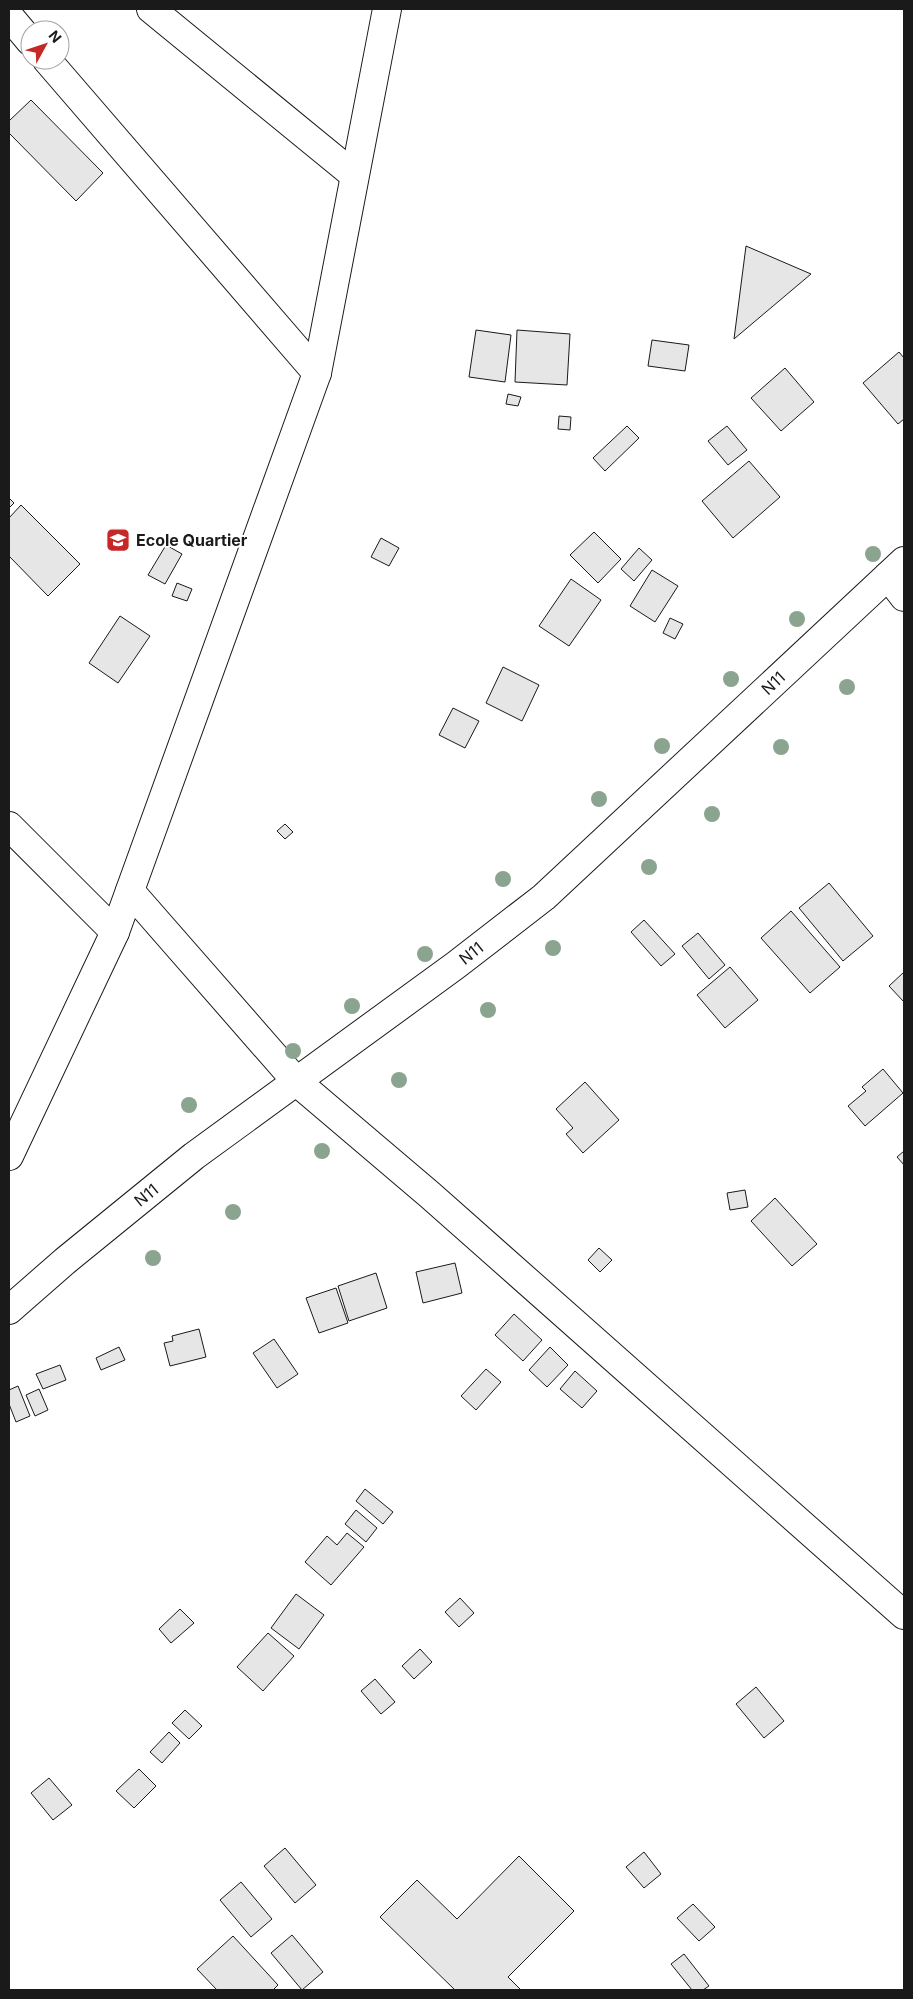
<svg xmlns="http://www.w3.org/2000/svg" width="913" height="1999" font-family="Inter,sans-serif">
	<rect width="100%" height="100%" fill="#fff"/>
	<!-- building -->
	<g fill="#e6e6e6" stroke="#1a1a1a">
		<polygon points="31,100 103,173 76,201 9,133 9,121"/>
		<polygon points="746,246 811,274 734,339"/>
		<polygon points="476,330 511,335 505,382 469,377"/>
		<polygon points="517,330 570,334 567,385 515,382"/>
		<polygon points="652,340 689,345 685,371 648,366"/>
		<polygon points="899,352 904,358 904,419 898,424 863,383"/>
		<polygon points="785,368 814,402 781,431 751,398"/>
		<polygon points="508,394 521,397 518,406 506,404"/>
		<polygon points="559,416 571,417 570,430 558,429"/>
		<polygon points="627,426 639,438 605,471 593,458"/>
		<polygon points="727,426 747,450 728,465 708,441"/>
		<polygon points="749,461 780,497 733,538 702,501"/>
		<polygon points="9,498 14,503 9,508"/>
		<polygon points="21,505 80,564 48,596 9,556 9,518"/>
		<polygon points="594,532 621,559 598,583 570,555"/>
		<polygon points="381,538 399,548 389,566 371,557"/>
		<polygon points="166,545 182,554 165,584 148,575"/>
		<polygon points="639,548 652,560 634,581 621,569"/>
		<polygon points="652,570 678,586 655,622 630,606"/>
		<polygon points="571,579 601,600 569,646 539,626"/>
		<polygon points="177,583 192,589 187,601 172,596"/>
		<polygon points="120,616 150,636 118,683 89,663"/>
		<polygon points="670,618 683,624 675,639 663,633"/>
		<polygon points="503,667 539,685 522,721 486,703"/>
		<polygon points="453,708 479,721 465,748 439,735"/>
		<polygon points="285,824 293,832 285,839 277,831"/>
		<polygon points="829,883 873,936 843,961 799,908"/>
		<polygon points="791,911 840,967 810,993 761,938"/>
		<polygon points="644,920 675,954 661,966 631,932"/>
		<polygon points="698,933 725,965 709,979 682,946"/>
		<polygon points="730,967 758,1000 725,1028 697,995"/>
		<polygon points="904,972 904,1002 889,986"/>
		<polygon points="883,1069 903,1093 865,1126 848,1106 866,1091 862,1087"/>
		<polygon points="585,1082 619,1120 583,1153 566,1134 573,1128 556,1109"/>
		<polygon points="904,1151 904,1165 897,1157"/>
		<polygon points="745,1190 748,1207 730,1210 727,1193"/>
		<polygon points="775,1198 817,1244 792,1266 751,1221"/>
		<polygon points="599,1248 612,1260 600,1272 588,1260"/>
		<polygon points="455,1263 462,1293 423,1303 416,1272"/>
		<polygon points="376,1273 387,1308 349,1321 338,1286"/>
		<polygon points="336,1288 348,1323 319,1333 306,1298"/>
		<polygon points="514,1314 542,1340 523,1361 495,1335"/>
		<polygon points="199,1329 206,1357 170,1366 164,1343 173,1341 172,1336"/>
		<polygon points="274,1339 298,1374 277,1388 253,1353"/>
		<polygon points="119,1347 125,1360 101,1370 96,1358"/>
		<polygon points="550,1347 568,1365 547,1387 529,1370"/>
		<polygon points="60,1365 66,1380 43,1389 36,1374"/>
		<polygon points="486,1369 501,1382 476,1410 461,1396"/>
		<polygon points="575,1371 597,1391 582,1408 560,1389"/>
		<polygon points="18,1386 30,1416 16,1422 9,1404 9,1390"/>
		<polygon points="39,1389 48,1410 35,1416 26,1395"/>
		<polygon points="365,1489 393,1512 383,1524 356,1501"/>
		<polygon points="356,1510 377,1528 366,1542 345,1524"/>
		<polygon points="347,1533 364,1547 331,1585 305,1562 327,1536 337,1545"/>
		<polygon points="296,1594 324,1615 299,1649 271,1628"/>
		<polygon points="460,1598 474,1613 459,1627 445,1612"/>
		<polygon points="180,1609 194,1623 171,1643 159,1629"/>
		<polygon points="268,1633 294,1656 263,1691 237,1667"/>
		<polygon points="420,1649 432,1662 414,1679 402,1666"/>
		<polygon points="375,1679 395,1702 381,1714 361,1691"/>
		<polygon points="756,1687 784,1721 764,1738 736,1704"/>
		<polygon points="185,1710 202,1726 189,1739 172,1723"/>
		<polygon points="169,1732 180,1743 162,1763 150,1752"/>
		<polygon points="139,1769 156,1786 134,1808 116,1791"/>
		<polygon points="49,1778 72,1805 53,1820 31,1793"/>
		<polygon points="285,1848 316,1885 295,1903 264,1866"/>
		<polygon points="644,1852 661,1874 644,1888 626,1867"/>
		<polygon points="519,1856 574,1911 508,1977 521,1990 455,1990 380,1917 417,1880 457,1919"/>
		<polygon points="241,1882 272,1919 251,1937 220,1900"/>
		<polygon points="693,1904 715,1927 699,1941 677,1918"/>
		<polygon points="292,1935 323,1972 302,1990 271,1953"/>
		<polygon points="233,1936 278,1985 273,1990 217,1990 197,1969"/>
		<polygon points="684,1954 709,1986 703,1990 692,1990 671,1964"/>
	</g>
	<g fill="none" stroke-linecap="round" stroke-linejoin="round">
		<!-- minor casing -->
		<g stroke="#1a1a1a" stroke-width="30">
			<g id="minor">
				<polyline points="151,9 354,175"/>
				<polyline points="9,16 30,41"/>
				<polyline points="47,60 317,373"/>
				<polyline points="888,576 904,597"/>
				<polyline points="9,826 115,932"/>
				<polyline points="130,891 297,1082 430,1195 904,1615"/>
			</g>
		</g>
		<!-- secondary casing -->
		<g stroke="#1a1a1a" stroke-width="30">
			<polyline id="secondary" points="9,1156 115,932 317,373 387,9"/>
		</g>
		<!-- primary casing -->
		<g stroke="#1a1a1a" stroke-width="30">
			<polyline id="primary" points="9,1310 65,1261 194,1156 456,965 544,897 904,561"/>
		</g>
		<!-- minor -->
		<use href="#minor" stroke="#fff" stroke-width="28"/>
		<!-- secondary -->
		<use href="#secondary" stroke="#fff" stroke-width="28"/>
		<!-- primary -->
		<use href="#primary" stroke="#fff" stroke-width="28"/>
	</g>
	<!-- trees -->
	<g fill="#8aa48f">
		<circle cx="873" cy="554" r="8"/>
		<circle cx="797" cy="619" r="8"/>
		<circle cx="731" cy="679" r="8"/>
		<circle cx="847" cy="687" r="8"/>
		<circle cx="662" cy="746" r="8"/>
		<circle cx="781" cy="747" r="8"/>
		<circle cx="599" cy="799" r="8"/>
		<circle cx="712" cy="814" r="8"/>
		<circle cx="649" cy="867" r="8"/>
		<circle cx="503" cy="879" r="8"/>
		<circle cx="553" cy="948" r="8"/>
		<circle cx="425" cy="954" r="8"/>
		<circle cx="352" cy="1006" r="8"/>
		<circle cx="488" cy="1010" r="8"/>
		<circle cx="293" cy="1051" r="8"/>
		<circle cx="399" cy="1080" r="8"/>
		<circle cx="189" cy="1105" r="8"/>
		<circle cx="322" cy="1151" r="8"/>
		<circle cx="233" cy="1212" r="8"/>
		<circle cx="153" cy="1258" r="8"/>
	</g>
	<!-- icons -->
	<defs>
		<g id="school-square" transform="scale(1.25)"><rect x="-9" y="-9" width="18" height="18" rx="4" fill="#c62828" stroke="#fff"/><path d="M0-5L7-2L0 1L-7-2ZM-4 1L0 2.5L4 1V4Q0 6-4 4Z" fill="#fff"/></g>
	</defs>
	<g fill-rule="evenodd">
		<use href="#school-square" x="118" y="540"/>
	</g>
	<g text-anchor="middle" stroke-width="4" stroke-linejoin="round" paint-order="stroke">
		<!-- poi labels -->
		<g font-size="16" font-weight="bold" fill="#1a1a1a" stroke="#fff" text-anchor="start">
			<text x="136" y="546">Ecole Quartier</text>
		</g>
		<!-- street labels -->
		<g font-size="16" fill="#1a1a1a" stroke="#fff">
			<text transform="translate(773 683) rotate(-43)" y="6">N11</text>
			<text transform="translate(471 953) rotate(-38)" y="6">N11</text>
			<text transform="translate(146 1195) rotate(-39)" y="6">N11</text>
		</g>
	</g>
	<!-- border -->
	<rect width="913" height="1999" fill="none" stroke="#1a1a1a" stroke-width="20"/>
	<!-- north arrow -->
	<g transform="translate(45 45) rotate(50)"><circle r="24" fill="#ffffff" stroke="#a3a3a3"/>
	<path d="M0-4L9 19L0 12L-9 19Z" fill="#c62828"/>
	<text y="-8" font-size="14" font-weight="bold" text-anchor="middle" fill="#1a1a1a">N</text>
	</g>
</svg>
